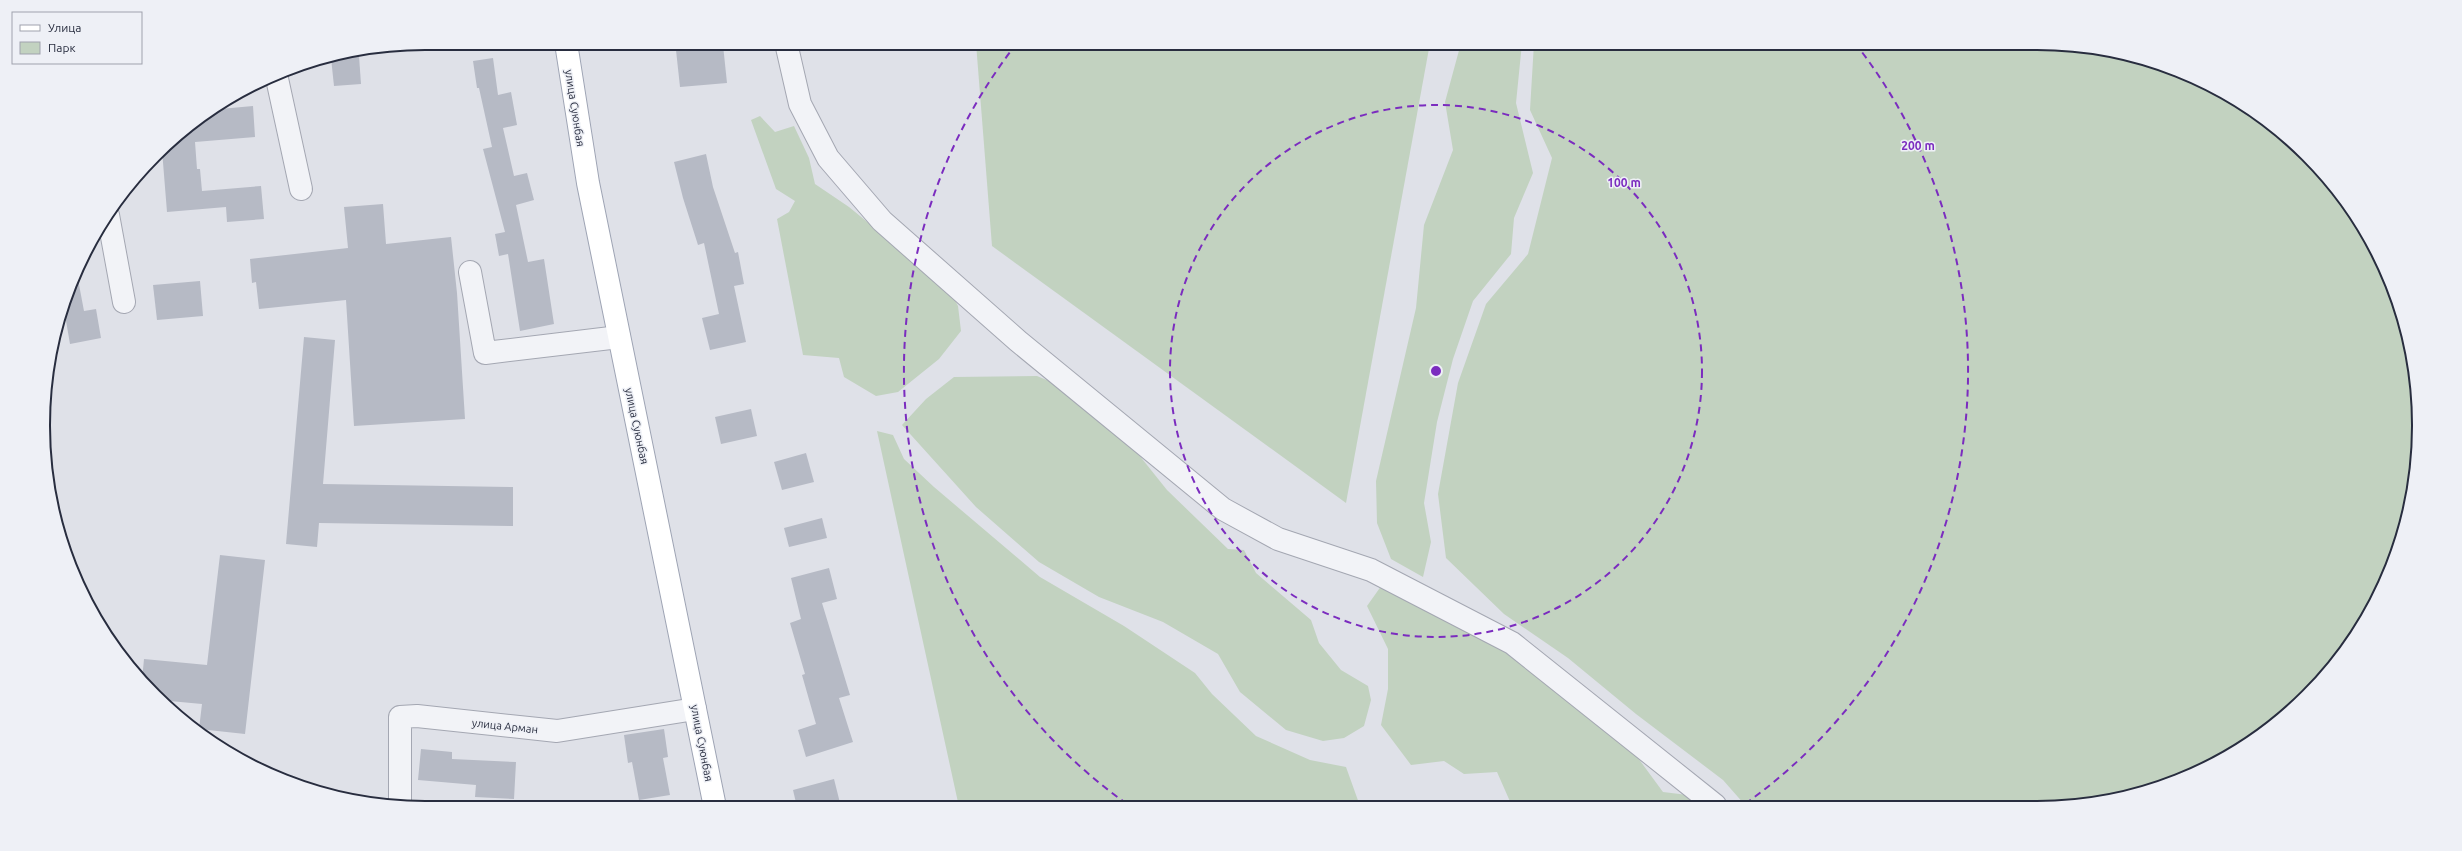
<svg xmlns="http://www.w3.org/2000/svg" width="2462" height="851" font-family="Ubuntu,sans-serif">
	<rect width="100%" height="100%" fill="#dfe1e8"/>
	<!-- green -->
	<g fill="#c2d2c0">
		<polygon points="976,43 1430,43 1346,503 992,246"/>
		<polygon points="1461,43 1522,43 1516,103 1533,173 1514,218 1511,254 1473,301 1453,359 1437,422 1424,503 1431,542 1423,577 1391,559 1377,523 1376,481 1416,308 1424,225 1453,150 1445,102"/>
		<polygon points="1534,43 2036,43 2135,56 2205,82 2269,122 2324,173 2368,234 2399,302 2416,375 2418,450 2406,524 2368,617 2289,713 2183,779 2086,805 1745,805 1723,780 1636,714 1568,658 1504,614 1446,558 1438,494 1458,383 1486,304 1528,254 1552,158 1530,110"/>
		<polygon points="760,116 775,132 794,126 809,158 815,184 849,207 882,234 940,272 958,306 961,331 939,359 898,392 876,396 844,377 839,358 803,355 777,219 789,212 795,201 776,189 751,120"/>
		<polygon points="1037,376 1061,386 1139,455 1167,490 1228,549 1244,550 1256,573 1311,620 1319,643 1341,670 1368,686 1371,700 1364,726 1344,738 1323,741 1286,730 1240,692 1218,654 1163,622 1099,597 1039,562 976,507 902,425 926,399 954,377"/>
		<polygon points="877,431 893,435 904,459 934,487 1040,577 1124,626 1195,673 1212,694 1256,736 1310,760 1346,767 1360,806 959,807"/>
		<polygon points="1384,582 1485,635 1638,758 1663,792 1704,797 1711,805 1512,806 1497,772 1464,774 1444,761 1411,765 1381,725 1388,689 1388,649 1367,606"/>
	</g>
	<!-- building -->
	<g fill="#b6bac5">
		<polygon points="723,45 727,83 680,87 676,50"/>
		<polygon points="359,56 361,84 334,86 331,58"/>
		<polygon points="493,58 498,95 511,92 517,125 503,128 514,176 527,173 534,200 516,205 528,262 544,259 554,324 520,331 508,254 499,256 495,234 505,232 483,149 492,147 479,88 477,88 473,61"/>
		<polygon points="253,106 255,137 195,142 197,169 200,169 202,191 261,186 264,219 227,222 226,207 167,212 162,150 173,138 220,109"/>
		<polygon points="706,154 713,187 735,253 738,252 744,284 734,286 746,342 710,350 702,318 719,314 704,243 698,245 683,198 674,162"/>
		<polygon points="383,204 386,244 451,237 457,293 465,419 354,426 346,300 259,309 256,282 252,283 250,259 348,248 344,207"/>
		<polygon points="77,274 84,311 96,309 101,338 70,344 65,315"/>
		<polygon points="200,281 203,316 157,320 153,285"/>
		<polygon points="304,337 335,340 323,484 513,487 513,526 319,523 317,547 286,544"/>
		<polygon points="751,409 757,436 721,444 715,417"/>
		<polygon points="806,453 814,482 782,490 774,462"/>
		<polygon points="822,518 827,538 789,547 784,528"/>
		<polygon points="220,555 265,560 245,734 199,729 202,704 159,700 142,680 144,659 207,665"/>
		<polygon points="829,568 837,599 822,603 850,695 839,698 853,742 806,757 798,730 816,724 802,675 805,674 790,623 801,619 791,578"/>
		<polygon points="664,729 668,757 663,758 670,795 639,800 632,762 628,763 624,735"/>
		<polygon points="421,749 452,752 452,759 516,762 514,799 475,797 476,785 418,780"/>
		<polygon points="834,779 841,807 797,807 793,790"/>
	</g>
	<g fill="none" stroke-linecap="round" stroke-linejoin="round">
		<!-- minor casing -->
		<g stroke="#a4a7b2" stroke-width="24">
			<g id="minor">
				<polyline points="786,43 800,104 828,158 882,221 1018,341 1223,509 1278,539 1371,570 1512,643 1715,805"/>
				<polyline points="276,74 301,189"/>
				<polyline points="108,215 124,302"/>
				<polyline points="470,272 485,353 619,337"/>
				<polyline points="400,805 400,717 417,716 557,731 695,709"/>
			</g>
		</g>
		<!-- major casing -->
		<g stroke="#9ea4b4" stroke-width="24">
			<polyline id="major" points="566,43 588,183 715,807"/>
		</g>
		<!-- minor -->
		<use href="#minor" stroke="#f2f3f7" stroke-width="22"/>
		<!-- major -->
		<use href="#major" stroke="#fff" stroke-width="22"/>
	</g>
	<!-- distance rings -->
	<g fill="none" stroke="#7b2cbf" stroke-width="2" stroke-dasharray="7 5">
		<circle cx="1436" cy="371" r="266"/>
		<path d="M1127 804A532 532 0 0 1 1017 43M1855 43A532 532 0 0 1 1745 804"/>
	</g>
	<g text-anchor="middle" stroke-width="3" stroke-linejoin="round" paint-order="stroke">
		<!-- street labels -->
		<g font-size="11" fill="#282d3f" stroke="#eef0f6">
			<text transform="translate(575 108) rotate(81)" y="4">улица Суюнбая</text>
			<text transform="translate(637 426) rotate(78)" y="4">улица Суюнбая</text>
			<text transform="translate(505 726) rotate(6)" y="4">улица Арман</text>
			<text transform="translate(702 743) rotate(79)" y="4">улица Суюнбая</text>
		</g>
	</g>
	<!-- crop -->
	<path d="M0 0H2462V851H0ZM425 50H2037A375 375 0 0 1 2412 425V426A375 375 0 0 1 2037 801H425A375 375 0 0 1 50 426V425A375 375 0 0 1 425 50Z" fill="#eef0f6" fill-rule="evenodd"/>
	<path fill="none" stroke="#282d3f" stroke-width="2" d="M425 50H2037A375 375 0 0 1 2412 425V426A375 375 0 0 1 2037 801H425A375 375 0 0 1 50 426V425A375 375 0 0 1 425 50Z"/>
	<circle cx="1436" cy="371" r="6" fill="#7b2cbf" stroke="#eef0f6" stroke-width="2"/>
	<g font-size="12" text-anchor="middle" font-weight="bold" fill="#7b2cbf" stroke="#eef0f6" stroke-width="3" stroke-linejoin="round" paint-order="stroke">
		<text x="1918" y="150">200 m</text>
		<text x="1624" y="187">100 m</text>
	</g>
	<!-- legend -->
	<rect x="12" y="12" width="130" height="52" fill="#eef0f6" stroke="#9fa2ad"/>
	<rect x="20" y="25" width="20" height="6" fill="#ffffff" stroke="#9fa2ad"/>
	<text x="48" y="32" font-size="12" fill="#282d3f">Улица</text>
	<rect x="20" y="42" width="20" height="12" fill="#c2d2c0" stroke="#9fa2ad"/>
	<text x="48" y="52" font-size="12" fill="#282d3f">Парк</text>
</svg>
